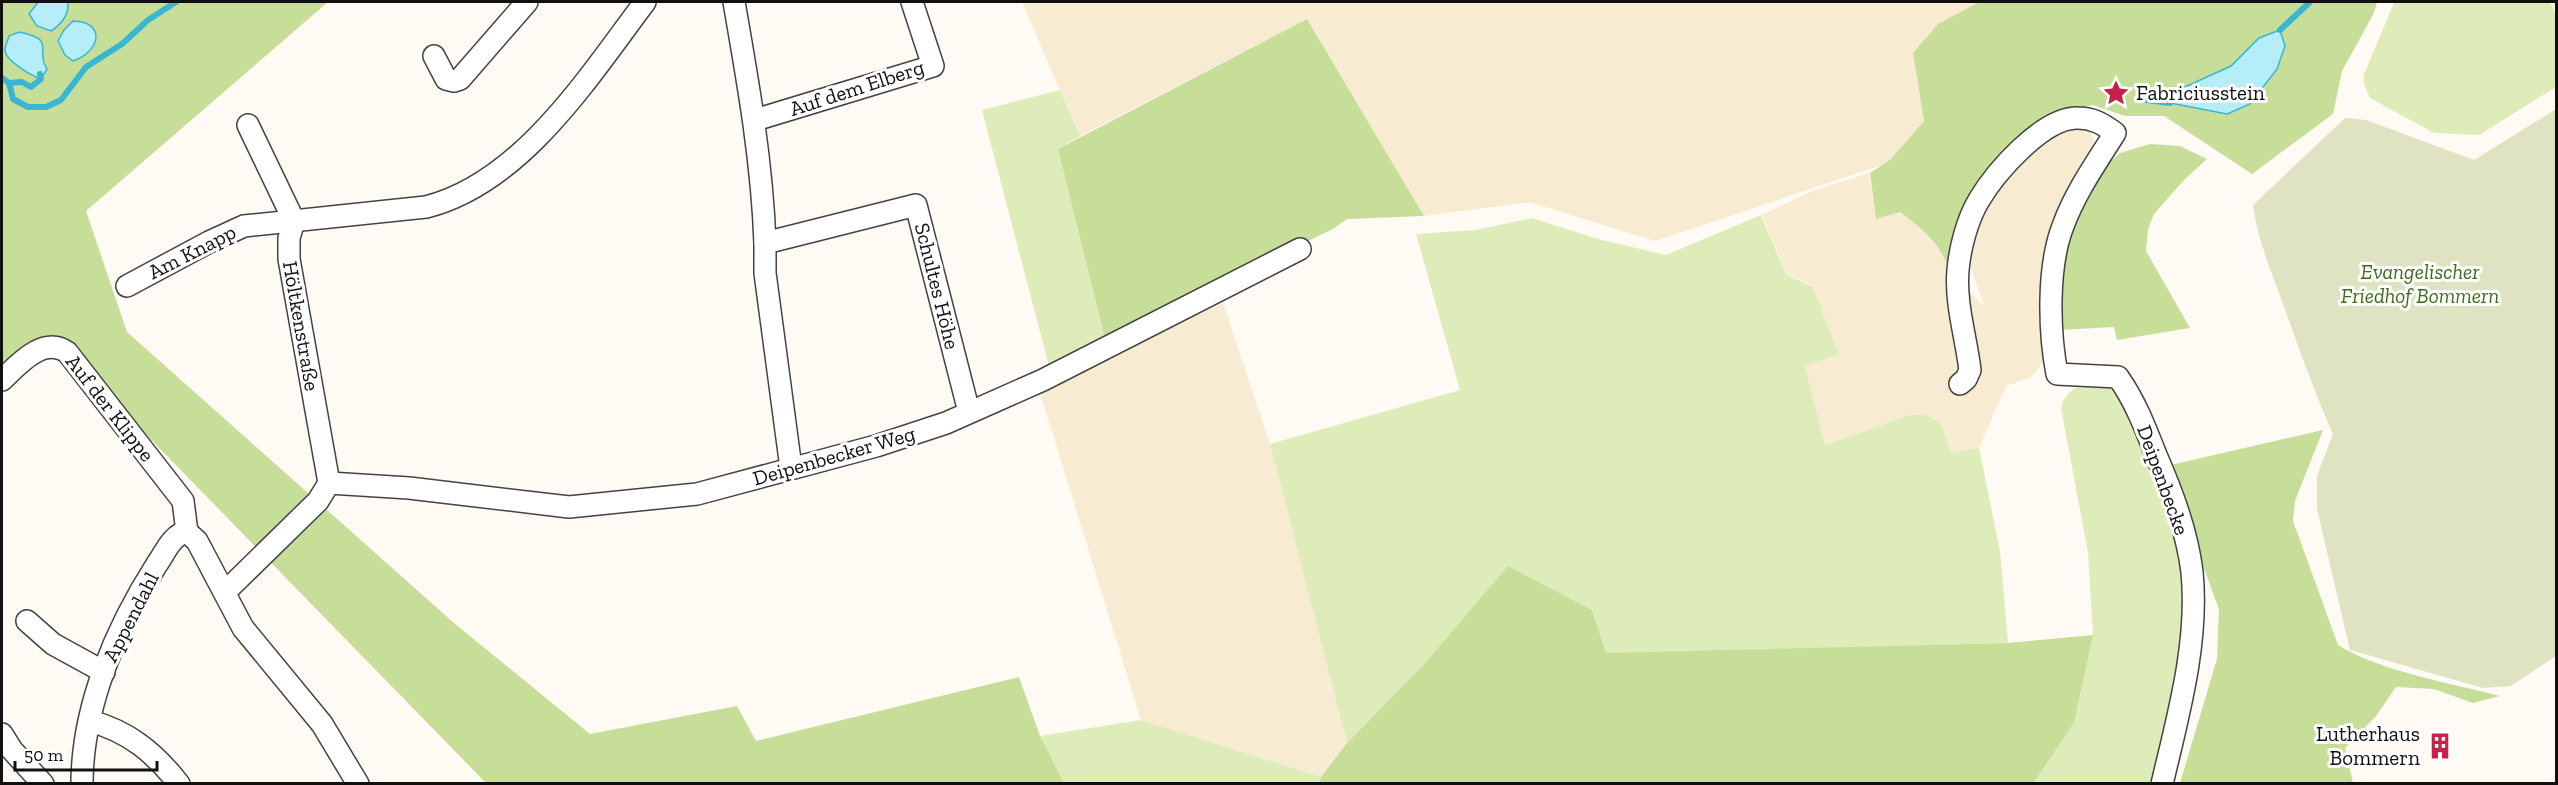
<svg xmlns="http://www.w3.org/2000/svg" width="2558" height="785" font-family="'Zilla Slab',serif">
	<rect width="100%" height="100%" fill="#fffaf3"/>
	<!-- farmland -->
	<g fill="#f7ecd1">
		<polygon points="1022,2 1979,2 1938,24 1913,53 1924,121 1900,159 1655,241 1529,202 1424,216 1307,19 1080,136"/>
		<polygon points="2078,126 2089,129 2096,146 2045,360 2031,377 2006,386 1979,448 1951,454 1941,423 1926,415 1910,415 1825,445 1805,366 1839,354 1813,286 1786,273 1762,215 1812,191 1869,173 1876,218 1900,212 1930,235 1944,256 1952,276 1984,306 1968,259 1990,199 2013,165 2064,129"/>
		<polygon points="1223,303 1270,444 1347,743 1321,777 1141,720 1038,386"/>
	</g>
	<!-- green -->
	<g fill="#deecba">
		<polygon points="2400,2 2550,2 2556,15 2556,87 2479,135 2434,133 2370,98 2364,85 2364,74 2394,3"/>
		<polygon points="1060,90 1080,136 1058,149 1106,343 1050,370 982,110"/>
		<polygon points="1761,215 1786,274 1813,287 1839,354 1805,366 1825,445 1910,415 1926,415 1941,423 1951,453 1979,448 2000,551 2008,643 1606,654 1592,610 1426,662 1347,743 1270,444 1460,390 1416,234 1476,230 1532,218 1598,239 1666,255"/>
		<path d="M 2092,380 L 2113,389 L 2129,408 L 2179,529 L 2187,637 L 2156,783 L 2034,784 L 2074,723 L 2093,635 L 2088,552 L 2061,409 C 2064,392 2077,387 2092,380 Z"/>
		<polygon points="1141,720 1321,777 1319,784 1064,783 1040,736"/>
	</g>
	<!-- forest -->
	<g fill="#c6de98">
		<polygon points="2,2 328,2 86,211 127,332 454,623 590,734 737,706 756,741 1019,677 1040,736 1064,783 486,783 129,417 70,340 16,355 2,363"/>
		<path d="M 1979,2 L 2377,2 L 2374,13 L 2342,71 L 2333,114 L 2252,174 L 2164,116 L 2125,116 L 2093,105 L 2063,111 L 2008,149 L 1952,276 C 1939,242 1929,234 1900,212 L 1876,219 L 1870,173 L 1891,159 L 1924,121 L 1913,53 L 1938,24 Z"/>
		<polygon points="1307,19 1424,216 1347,219 1333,229 1202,292 1106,343 1058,149"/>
		<polygon points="2150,144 2180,146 2207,159 2183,181 2154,214 2148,229 2146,251 2190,328 2117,340 2114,327 2058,330 2062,249 2080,201 2105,166 2120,153"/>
		<path d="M 2323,430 L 2295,501 L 2293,521 L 2338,645 C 2379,671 2451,683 2500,696 L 2473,703 L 2434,689 L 2396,687 L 2376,716 L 2345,748 L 2353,783 L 2180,783 L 2217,659 L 2219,609 L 2166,466 Z"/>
		<polygon points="1508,566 1592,610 1606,653 2008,643 2093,635 2074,723 2034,783 1319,783 1321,777 1347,743 1426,662"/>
	</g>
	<!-- cemetery -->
	<path fill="#dfe3c2" d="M 2556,109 L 2556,656 L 2511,686 L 2483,688 L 2350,650 L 2317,509 L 2317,476 L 2333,434 C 2314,391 2298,346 2282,301 C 2271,270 2257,238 2253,205 L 2345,118 L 2366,120 L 2474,160 Z"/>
	<!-- water -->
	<g fill="#b5eef9" stroke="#39b6d3" stroke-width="1.5">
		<path d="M 38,2 L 68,2 C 69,15 62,24 51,31 L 37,26 L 29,14 Z"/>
		<path d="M 73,21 C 107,22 100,52 73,61 L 65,55 L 58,41 L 64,30 Z"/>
		<polygon points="2280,30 2285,46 2277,69 2250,104 2227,114 2170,103 2178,90 2231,66 2259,38"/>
		<path d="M 19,32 C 58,40 34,49 47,69 L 41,79 C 32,76 6,61 5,51 C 4,47 8,41 9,36 Z"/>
	</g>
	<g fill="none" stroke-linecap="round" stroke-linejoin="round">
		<!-- stream -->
		<g stroke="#39b6d3" stroke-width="6">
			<polyline points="2280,30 2310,2"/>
			<polyline points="2,78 9,83 13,99 28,107 46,107 61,100 86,67 122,44 148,20 176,2"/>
			<polyline points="9,83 22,82 31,87 41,79 40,74"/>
			<polyline points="2146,100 2170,103"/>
		</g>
		<!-- minor casing -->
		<g stroke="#434343" stroke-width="24">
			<g id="minor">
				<path d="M 734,2 C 748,82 762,161 765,243"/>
				<polyline points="434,56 446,79 454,81 460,79 527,2"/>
				<polyline points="755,120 933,66 912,2"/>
				<polyline points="248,125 294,221"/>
				<path d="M 127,286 L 209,242 L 244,226 L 426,207 C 522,183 589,76 645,2"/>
				<path d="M 2,380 C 17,366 43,335 67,352 L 183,501 L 187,532"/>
				<path d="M 1960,384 L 1966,379 L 1970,370 C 1966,337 1955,303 1958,270 C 1960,248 1967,220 1979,200 C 1995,173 2043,117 2078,118 C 2093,118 2103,124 2115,133 C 2096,163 2075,193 2063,226 C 2047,267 2049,332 2057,374 L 2118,377 C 2135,401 2145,427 2156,455 C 2172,492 2187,531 2192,572 C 2199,642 2178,716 2162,784"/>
				<polyline points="791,468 765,273 765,243 916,205 969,412"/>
				<polyline points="329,483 409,488 569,507 697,494 876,446 946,423 1043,380 1300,249"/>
				<polyline points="187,532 197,541 243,628 322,724 358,784"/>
				<polyline points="225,592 318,501 329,483 289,259 289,238 294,221"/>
				<polyline points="27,621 53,644 104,672"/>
				<path d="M 90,721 C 128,731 155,753 179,784"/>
				<polyline points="2,734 12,750 43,784"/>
				<path d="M 82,784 C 82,707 116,628 157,564 C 165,553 172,534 187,532"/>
			</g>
		</g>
		<!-- minor -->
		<use href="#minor" stroke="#fff" stroke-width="21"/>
	</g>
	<!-- icons -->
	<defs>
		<g id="sight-bare" transform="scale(2.07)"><path d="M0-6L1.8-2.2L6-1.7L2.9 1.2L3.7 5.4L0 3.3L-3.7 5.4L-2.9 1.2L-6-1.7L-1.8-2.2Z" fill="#c7214b" stroke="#fff" stroke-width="2.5" paint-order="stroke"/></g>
		<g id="building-bare" transform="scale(2.07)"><path d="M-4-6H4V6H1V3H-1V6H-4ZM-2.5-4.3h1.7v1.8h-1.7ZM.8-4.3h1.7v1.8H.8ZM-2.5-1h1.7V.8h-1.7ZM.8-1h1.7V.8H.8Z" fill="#c7214b" stroke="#fff" stroke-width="2.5" paint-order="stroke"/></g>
	</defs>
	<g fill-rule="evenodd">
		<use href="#sight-bare" x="2116" y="93"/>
		<use href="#building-bare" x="2440" y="746"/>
	</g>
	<g text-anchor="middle" stroke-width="6" stroke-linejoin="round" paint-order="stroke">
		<!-- street labels -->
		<g font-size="21" fill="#101010" stroke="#fff">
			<text transform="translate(857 88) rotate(-18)" y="7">Auf dem Elberg</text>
			<text transform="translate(192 252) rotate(-27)" y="7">Am Knapp</text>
			<text transform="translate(937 286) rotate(76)" y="7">Schultes Höhe</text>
			<text transform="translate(301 326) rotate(80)" y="7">Höltkenstraße</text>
			<text transform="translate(110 408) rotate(52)" y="7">Auf der Klippe</text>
			<text transform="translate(834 456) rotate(-16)" y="7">Deipenbecker Weg</text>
			<text transform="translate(2163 480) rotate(70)" y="7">Deipenbecke</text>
			<text transform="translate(131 617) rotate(-63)" y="7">Appendahl</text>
		</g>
		<!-- poi labels -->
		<g font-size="21" fill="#101010" stroke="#fff" text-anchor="start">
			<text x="2136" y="100">Fabriciusstein</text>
			<text x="2420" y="741" text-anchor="end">Lutherhaus<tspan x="2420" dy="24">Bommern</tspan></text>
		</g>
		<!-- park labels -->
		<g font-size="21" font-style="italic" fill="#3d6c1c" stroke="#fff">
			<text x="2420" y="279">Evangelischer<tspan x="2420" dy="24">Friedhof Bommern</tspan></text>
		</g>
	</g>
	<!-- border -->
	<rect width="2558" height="785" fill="none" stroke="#101010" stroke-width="6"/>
	<!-- scale -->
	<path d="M15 761v9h142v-9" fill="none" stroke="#101010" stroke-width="3"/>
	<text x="24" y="761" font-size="18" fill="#101010" stroke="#ffffff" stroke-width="4.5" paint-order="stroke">50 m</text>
</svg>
